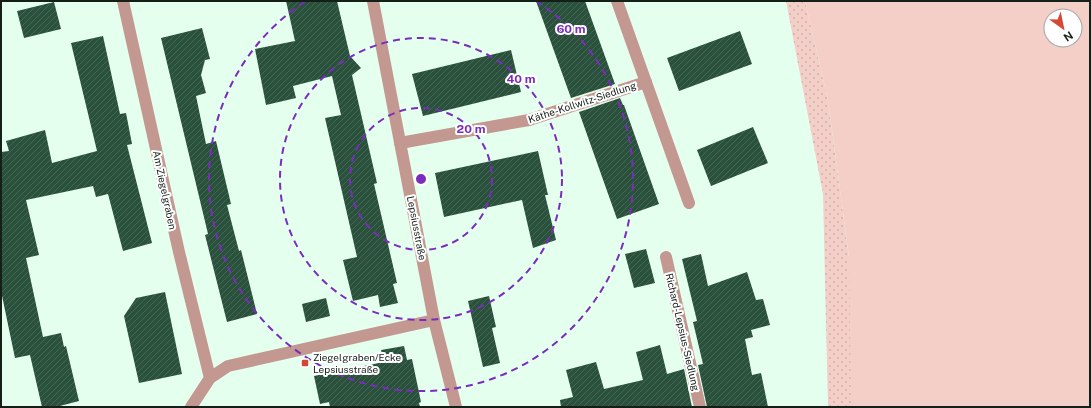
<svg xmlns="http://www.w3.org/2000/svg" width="1091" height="408" font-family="'Public Sans',sans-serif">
	<defs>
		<pattern id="grass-dots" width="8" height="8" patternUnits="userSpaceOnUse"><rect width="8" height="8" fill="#f3cfc8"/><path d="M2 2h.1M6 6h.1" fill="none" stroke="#cfb1ab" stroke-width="1.8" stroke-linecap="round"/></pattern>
		<pattern id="building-hatch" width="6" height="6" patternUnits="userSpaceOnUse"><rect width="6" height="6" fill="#29513c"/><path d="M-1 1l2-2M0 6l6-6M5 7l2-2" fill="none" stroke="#466655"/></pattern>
	</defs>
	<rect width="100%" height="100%" fill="#e5ffef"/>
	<!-- grass -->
	<polygon fill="url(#grass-dots)" points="786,1 805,1 828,100 856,310 853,407 828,407 823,194"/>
	<!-- garden -->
	<path fill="#f3cfc8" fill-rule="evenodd" d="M 805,1 L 1090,1 L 1090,407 L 851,407 L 849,257 L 828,100 ZM 1051,16 L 1075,16 L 1075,40 L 1051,40 Z"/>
	<!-- building -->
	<g fill="url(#building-hatch)">
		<polygon points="286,1 337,1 350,56 361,68 352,75 377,183 374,184 397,283 393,284 398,303 380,307 378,295 353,301 343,260 357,257 325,118 341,115 332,76 293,86 296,98 266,105 255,49 295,41"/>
		<polygon points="536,1 585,1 615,84 571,98"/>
		<polygon points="54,2 61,29 24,38 17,11"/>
		<polygon points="202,28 210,59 205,60 201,75 206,93 196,96 206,144 216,141 231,204 227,205 239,251 241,250 257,314 227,322 205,235 208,234 161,38"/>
		<polygon points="740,31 752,64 679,91 667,58"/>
		<polygon points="103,36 120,114 126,113 132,144 127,145 152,243 123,251 108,194 96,197 93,186 26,200 39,255 26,258 43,337 61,333 64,347 66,346 79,401 56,407 42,407 30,355 15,358 1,291 1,152 9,151 6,141 45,130 52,163 97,151 71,43"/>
		<polygon points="511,50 521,92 423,116 412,74"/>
		<polygon points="620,98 623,105 624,105 659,204 617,219 579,112"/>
		<polygon points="753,127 768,163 711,186 697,150"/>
		<polygon points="538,151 548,195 545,195 556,240 533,248 522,200 444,217 435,173"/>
		<polygon points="646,249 655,283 634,288 625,254"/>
		<polygon points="701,254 708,286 747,272 756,300 763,299 770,325 751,330 753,337 745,339 752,375 761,373 768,407 707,407 698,365 703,364 693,322 697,321 682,259"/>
		<polygon points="165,292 182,374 139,383 124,316 136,298"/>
		<polygon points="489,296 496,327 492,328 500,363 483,367 468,301"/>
		<polygon points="326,298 330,316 306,322 302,304"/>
		<polygon points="660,345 667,374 684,369 692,407 561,407 560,400 573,397 566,370 596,362 604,389 643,380 636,352"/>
		<polygon points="404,346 407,360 412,359 421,402 419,403 420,407 330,407 329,402 320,404 314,376 384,362 381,350"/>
	</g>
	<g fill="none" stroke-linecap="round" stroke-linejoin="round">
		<!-- street -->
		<g stroke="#c39890" stroke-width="12">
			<polyline points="123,1 179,252 210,378"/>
			<polyline points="373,1 434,320 456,407"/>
			<polyline points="617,1 689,203"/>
			<polyline points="400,143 529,120 646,82"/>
			<polyline points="666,257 700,407"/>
			<polyline points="191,407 210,378 228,366 434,320"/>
		</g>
	</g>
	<!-- distance rings -->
	<g fill="none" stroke="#7b2cbf" stroke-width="2" stroke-dasharray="7 5">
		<circle cx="421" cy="179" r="71"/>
		<circle cx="421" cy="179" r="141"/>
		<path d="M536 1A212 212 0 1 1 306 1"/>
	</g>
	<!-- markers -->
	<rect fill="#d54835" stroke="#fff" stroke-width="1.5" x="301" y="359" width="8" height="8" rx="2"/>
	<g text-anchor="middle" stroke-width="4" stroke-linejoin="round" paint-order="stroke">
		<!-- street labels -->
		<g font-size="10" fill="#141f18" stroke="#fff">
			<text transform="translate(582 102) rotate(-18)" y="4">Käthe-Kollwitz-Siedlung</text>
			<text transform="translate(165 190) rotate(78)" y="4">Am Ziegelgraben</text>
			<text transform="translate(417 228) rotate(79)" y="4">Lepsiusstraße</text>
			<text transform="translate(683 332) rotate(77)" y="4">Richard-Lepsius-Siedlung</text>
		</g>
		<!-- poi labels -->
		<g font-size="10" fill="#141f18" stroke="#fff" text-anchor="start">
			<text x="313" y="361">Ziegelgraben/Ecke<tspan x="313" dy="12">Lepsiusstraße</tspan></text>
		</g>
	</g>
	<circle cx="421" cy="179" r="6" fill="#7b2cbf" stroke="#fff" stroke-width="2"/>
	<g font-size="12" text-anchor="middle" font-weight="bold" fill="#7b2cbf" stroke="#fff" stroke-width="4" stroke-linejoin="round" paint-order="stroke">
		<text x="571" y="33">60 m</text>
		<text x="521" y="83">40 m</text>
		<text x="471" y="133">20 m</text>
	</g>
	<!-- border -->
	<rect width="1091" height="408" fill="none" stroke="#141f18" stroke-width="4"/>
	<!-- north arrow -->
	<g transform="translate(1063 28) rotate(147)"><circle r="19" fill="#ffffff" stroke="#a1a5a3"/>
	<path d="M0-3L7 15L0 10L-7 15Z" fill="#d54835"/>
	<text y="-6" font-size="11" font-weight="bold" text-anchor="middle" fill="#141f18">N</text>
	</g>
</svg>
